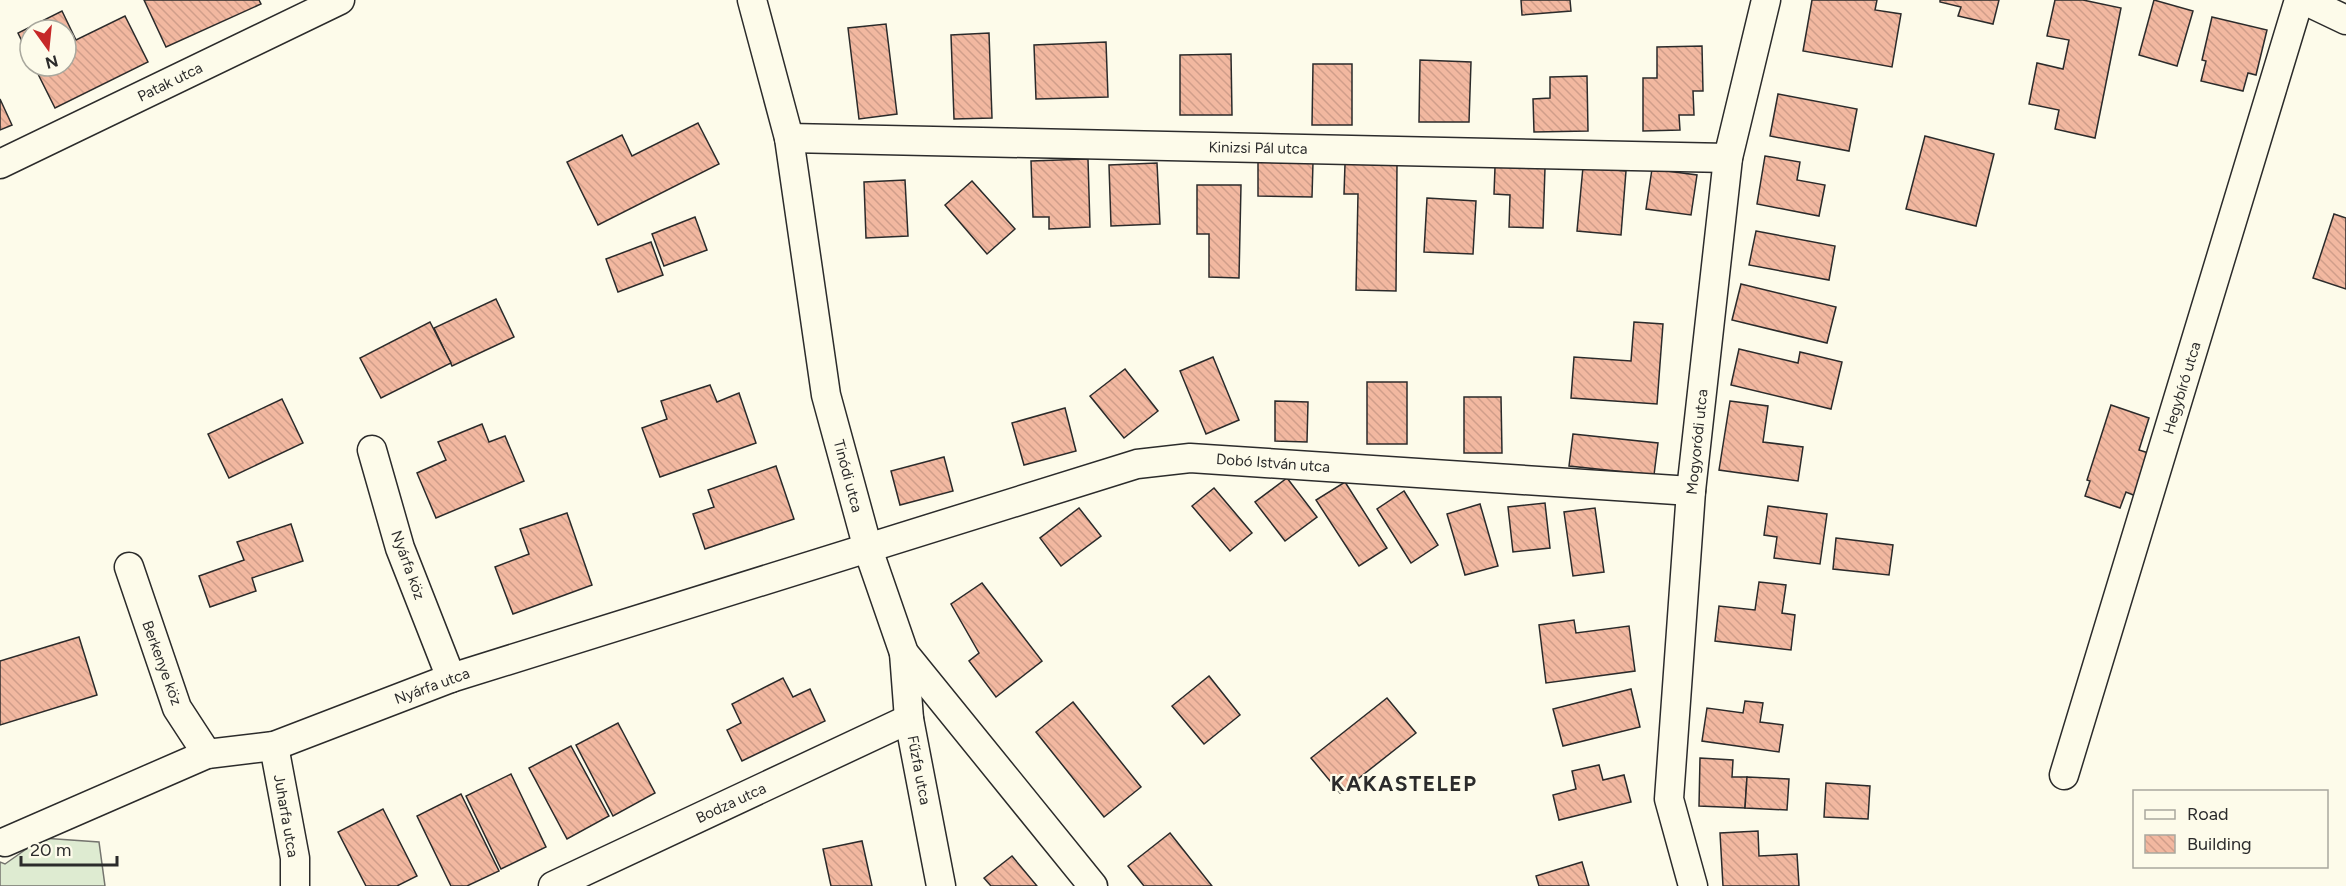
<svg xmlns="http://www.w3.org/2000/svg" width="2346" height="886" font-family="Figtree,sans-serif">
	<defs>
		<pattern id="building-back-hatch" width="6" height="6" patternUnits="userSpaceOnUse" patternTransform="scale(1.5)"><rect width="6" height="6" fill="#f2b8a0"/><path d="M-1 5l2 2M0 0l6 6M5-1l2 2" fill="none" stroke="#d09e8a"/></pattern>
	</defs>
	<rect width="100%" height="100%" fill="#fdfbea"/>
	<!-- grass -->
	<polygon fill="#deebd1" stroke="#74746e" stroke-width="1.5" points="42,838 99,842 105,886 0,886 0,862 5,864"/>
	<!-- building -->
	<g fill="url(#building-back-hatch)" stroke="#2b2b2b" stroke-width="1.5">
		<polygon points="144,0 259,0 261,4 166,47"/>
		<polygon points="1521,0 1570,0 1571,11 1522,15"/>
		<polygon points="1812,0 1877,0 1875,10 1901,14 1892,67 1803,51"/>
		<polygon points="1940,0 1999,0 1993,24 1958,16 1961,7 1940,2"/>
		<polygon points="2055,0 2083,0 2121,8 2095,138 2055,129 2059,110 2029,104 2037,63 2063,69 2069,40 2047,36"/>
		<polygon points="2154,0 2193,11 2177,66 2139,55"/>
		<polygon points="62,11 76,40 125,16 148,62 55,108 34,66 66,66 66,30 30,30 30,58 18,33"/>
		<polygon points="2212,17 2267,30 2256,75 2248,73 2243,91 2201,81 2206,61 2202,60"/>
		<polygon points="886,24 897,114 859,119 848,28"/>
		<polygon points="989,33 992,118 954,119 951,35"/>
		<polygon points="1106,42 1108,97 1036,99 1034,45"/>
		<polygon points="1702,46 1703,91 1693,91 1694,115 1679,115 1680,130 1643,131 1643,78 1657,78 1657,47"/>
		<polygon points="1231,54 1232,115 1180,115 1180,55"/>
		<polygon points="1420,60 1471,62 1469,122 1419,122"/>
		<polygon points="1313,64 1352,64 1352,125 1312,125"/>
		<polygon points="1587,76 1588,131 1534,132 1533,99 1550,98 1550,77"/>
		<polygon points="1778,94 1857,109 1849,151 1770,136"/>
		<polygon points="0,99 12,125 0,130"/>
		<polygon points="698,123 719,164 598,225 567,162 622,135 632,156"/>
		<polygon points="1925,136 1994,154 1976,226 1906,209"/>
		<polygon points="1765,156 1800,162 1797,180 1825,185 1819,216 1757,204"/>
		<polygon points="1088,159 1090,227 1049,229 1049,217 1033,217 1031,161"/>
		<polygon points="1258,161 1313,162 1312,197 1258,196"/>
		<polygon points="1157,163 1160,224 1111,226 1109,165"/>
		<polygon points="1345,164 1397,164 1396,291 1356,290 1358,194 1344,194"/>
		<polygon points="1495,167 1545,168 1543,228 1509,227 1510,195 1494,194"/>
		<polygon points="1583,167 1626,171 1621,235 1577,231"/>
		<polygon points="1652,169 1697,175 1691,215 1646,209"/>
		<polygon points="905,180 908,236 866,238 864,182"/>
		<polygon points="972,181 1015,229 987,254 945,205"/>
		<polygon points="1197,185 1241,185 1239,278 1209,277 1209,234 1197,234"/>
		<polygon points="1427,198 1476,201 1473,254 1424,252"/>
		<polygon points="2334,214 2346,218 2346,289 2313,278"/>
		<polygon points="695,217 707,250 664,266 652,234"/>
		<polygon points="1756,231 1835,246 1829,280 1749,265"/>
		<polygon points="651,242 663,275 618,292 606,259"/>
		<polygon points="1741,284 1836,307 1827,343 1732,320"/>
		<polygon points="496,299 514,337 452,366 434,328"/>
		<polygon points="430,322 451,363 381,398 360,358"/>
		<polygon points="1634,322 1663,324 1657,404 1571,398 1574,357 1631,361"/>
		<polygon points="1739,349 1798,363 1800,352 1842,362 1831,409 1731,385"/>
		<polygon points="1213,357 1239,420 1206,434 1180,371"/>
		<polygon points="1125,369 1158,411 1124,438 1090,396"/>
		<rect x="1367" y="382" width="40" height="62"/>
		<polygon points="710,385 717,402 739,393 756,443 660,477 642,428 667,419 661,401"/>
		<polygon points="1464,397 1501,397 1502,453 1464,453"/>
		<polygon points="282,399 303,443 229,478 208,434"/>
		<polygon points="1275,401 1308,402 1307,442 1275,441"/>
		<polygon points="1730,401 1768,406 1763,442 1803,447 1798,481 1719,470"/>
		<polygon points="2111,405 2149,418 2139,450 2152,454 2138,497 2126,492 2120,508 2085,496 2090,481 2087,480"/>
		<polygon points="1065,408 1076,451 1024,465 1012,423"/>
		<polygon points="482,424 489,442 505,436 524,481 436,518 417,473 446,460 438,442"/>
		<polygon points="1573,434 1658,443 1654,475 1569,466"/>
		<polygon points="944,457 953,491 900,505 891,471"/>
		<polygon points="776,466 794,519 705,549 693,514 714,507 708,490"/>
		<polygon points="1287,478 1317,517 1285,541 1255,502"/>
		<polygon points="1345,482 1387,548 1359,566 1316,500"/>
		<polygon points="1214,488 1252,533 1230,551 1192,506"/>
		<polygon points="1404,491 1438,545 1411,563 1377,509"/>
		<polygon points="1545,503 1550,548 1513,552 1508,507"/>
		<polygon points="1480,504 1498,566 1465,575 1447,514"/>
		<polygon points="1768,506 1827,514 1820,564 1774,558 1777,537 1764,535"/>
		<polygon points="1079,508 1101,536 1061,566 1040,538"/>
		<polygon points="1595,508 1604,572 1573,576 1564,512"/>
		<polygon points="567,513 592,585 513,614 495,567 529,554 520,529"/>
		<polygon points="291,524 303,561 252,578 256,591 210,607 199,576 244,560 237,542"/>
		<polygon points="1836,538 1893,545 1889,575 1833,569"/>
		<polygon points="1759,582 1786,585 1782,613 1795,615 1791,650 1715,641 1719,606 1755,610"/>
		<polygon points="982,583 1042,661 996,697 969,661 979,653 951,604"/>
		<polygon points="1574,620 1576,633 1629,626 1635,671 1546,683 1539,625"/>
		<polygon points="79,637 97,695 0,725 0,661"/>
		<polygon points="1209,676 1240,715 1204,744 1172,706"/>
		<polygon points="783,678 793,697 810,689 825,721 742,761 727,730 741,723 732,704"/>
		<polygon points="1631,689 1640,727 1563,746 1553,709"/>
		<polygon points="1387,698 1416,733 1340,793 1311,758"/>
		<polygon points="1745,701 1763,703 1760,722 1783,725 1779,752 1702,741 1707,708 1743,713"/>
		<polygon points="1073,702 1141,787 1104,817 1036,732"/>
		<polygon points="618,723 655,793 613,816 576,745"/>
		<polygon points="571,746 609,816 567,839 529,768"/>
		<polygon points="1700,758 1733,760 1732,777 1747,777 1745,808 1699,806"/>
		<polygon points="1599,765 1603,780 1624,775 1631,802 1559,820 1553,795 1576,789 1572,771"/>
		<polygon points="511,774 546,847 501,869 466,796"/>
		<polygon points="1747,777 1789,779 1787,810 1745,808"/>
		<polygon points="1826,783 1870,786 1868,819 1824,817"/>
		<polygon points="461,794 499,871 467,886 451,886 417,816"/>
		<polygon points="383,809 417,876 397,886 366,886 338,832"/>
		<polygon points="1758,831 1759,856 1797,854 1799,886 1723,886 1720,833"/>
		<polygon points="1170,833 1212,886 1144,886 1128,866"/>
		<polygon points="862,841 872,886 831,886 823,849"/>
		<polygon points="1012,856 1037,886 991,886 984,878"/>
		<polygon points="1582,862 1589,886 1539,886 1536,876"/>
	</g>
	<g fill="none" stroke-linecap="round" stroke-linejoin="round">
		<!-- street casing -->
		<g stroke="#2b2b2b" stroke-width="31">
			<g id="street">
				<polyline points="752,0 789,138 826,395 868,549 904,653 1093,886"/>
				<polyline points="2304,0 2346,20"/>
				<polyline points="789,138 1728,158"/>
				<polyline points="0,164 340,0"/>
				<polyline points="372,450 400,548 451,678"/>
				<polyline points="129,567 177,708 207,754"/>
				<polyline points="904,653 909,719 941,886"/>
				<polyline points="274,746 295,858 295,886"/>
				<polyline points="2064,775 2299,0"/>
				<polyline points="5,842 207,754 274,746 451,678 1137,464 1190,458 1691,491"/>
				<polyline points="553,886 909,719"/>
				<polyline points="1693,886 1669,799 1691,491 1728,158 1766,0"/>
			</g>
		</g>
		<!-- street -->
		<use href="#street" stroke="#fdfbea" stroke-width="28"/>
	</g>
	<g text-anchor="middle" stroke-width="4.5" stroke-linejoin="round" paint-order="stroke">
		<!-- street labels -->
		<g font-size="15" fill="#2b2b2b" stroke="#fdfbea">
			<text transform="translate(170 82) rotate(-26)" y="5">Patak utca</text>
			<text transform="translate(1258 148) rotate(1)" y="5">Kinizsi Pál utca</text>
			<text transform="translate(2182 388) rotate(-73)" y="5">Hegybíró utca</text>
			<text transform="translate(1697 442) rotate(-84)" y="5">Mogyoródi utca</text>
			<text transform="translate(1273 463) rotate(4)" y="5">Dobó István utca</text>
			<text transform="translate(848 476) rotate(75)" y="5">Tinódi utca</text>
			<text transform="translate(408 565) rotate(70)" y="5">Nyárfa köz</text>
			<text transform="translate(162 663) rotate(70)" y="5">Berkenye köz</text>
			<text transform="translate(432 686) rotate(-20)" y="5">Nyárfa utca</text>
			<text transform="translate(919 770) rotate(79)" y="5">Fűzfa utca</text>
			<text transform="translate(731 803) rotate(-25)" y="5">Bodza utca</text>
			<text transform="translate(286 816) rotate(80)" y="5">Juharfa utca</text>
		</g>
		<!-- district labels -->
		<g font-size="21" font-weight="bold" letter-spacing="1.5" fill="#2b2b2b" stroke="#fdfbea">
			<text x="1404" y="791">KAKASTELEP</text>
		</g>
	</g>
	<!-- legend -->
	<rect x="2133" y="790" width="195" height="78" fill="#fdfbea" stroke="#a9a89e" stroke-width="1.5"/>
	<rect x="2145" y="810" width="30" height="9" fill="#fdfbea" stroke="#a9a89e" stroke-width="1.5"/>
	<text x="2187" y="820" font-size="18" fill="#2b2b2b">Road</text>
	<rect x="2145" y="835" width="30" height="18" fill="url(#building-back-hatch)" stroke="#a9a89e" stroke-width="1.5"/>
	<text x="2187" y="850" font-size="18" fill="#2b2b2b">Building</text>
	<!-- north arrow -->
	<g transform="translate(48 48) rotate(165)"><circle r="28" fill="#fdfbea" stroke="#a9a89e" stroke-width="1.5"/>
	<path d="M0-4.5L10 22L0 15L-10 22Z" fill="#c62828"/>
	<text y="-9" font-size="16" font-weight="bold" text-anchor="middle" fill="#2b2b2b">N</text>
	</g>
	<!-- scale -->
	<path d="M21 856v9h96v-9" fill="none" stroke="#2b2b2b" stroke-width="3"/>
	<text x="30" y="856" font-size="18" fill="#2b2b2b" stroke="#fdfbea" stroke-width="4.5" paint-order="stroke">20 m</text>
</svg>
